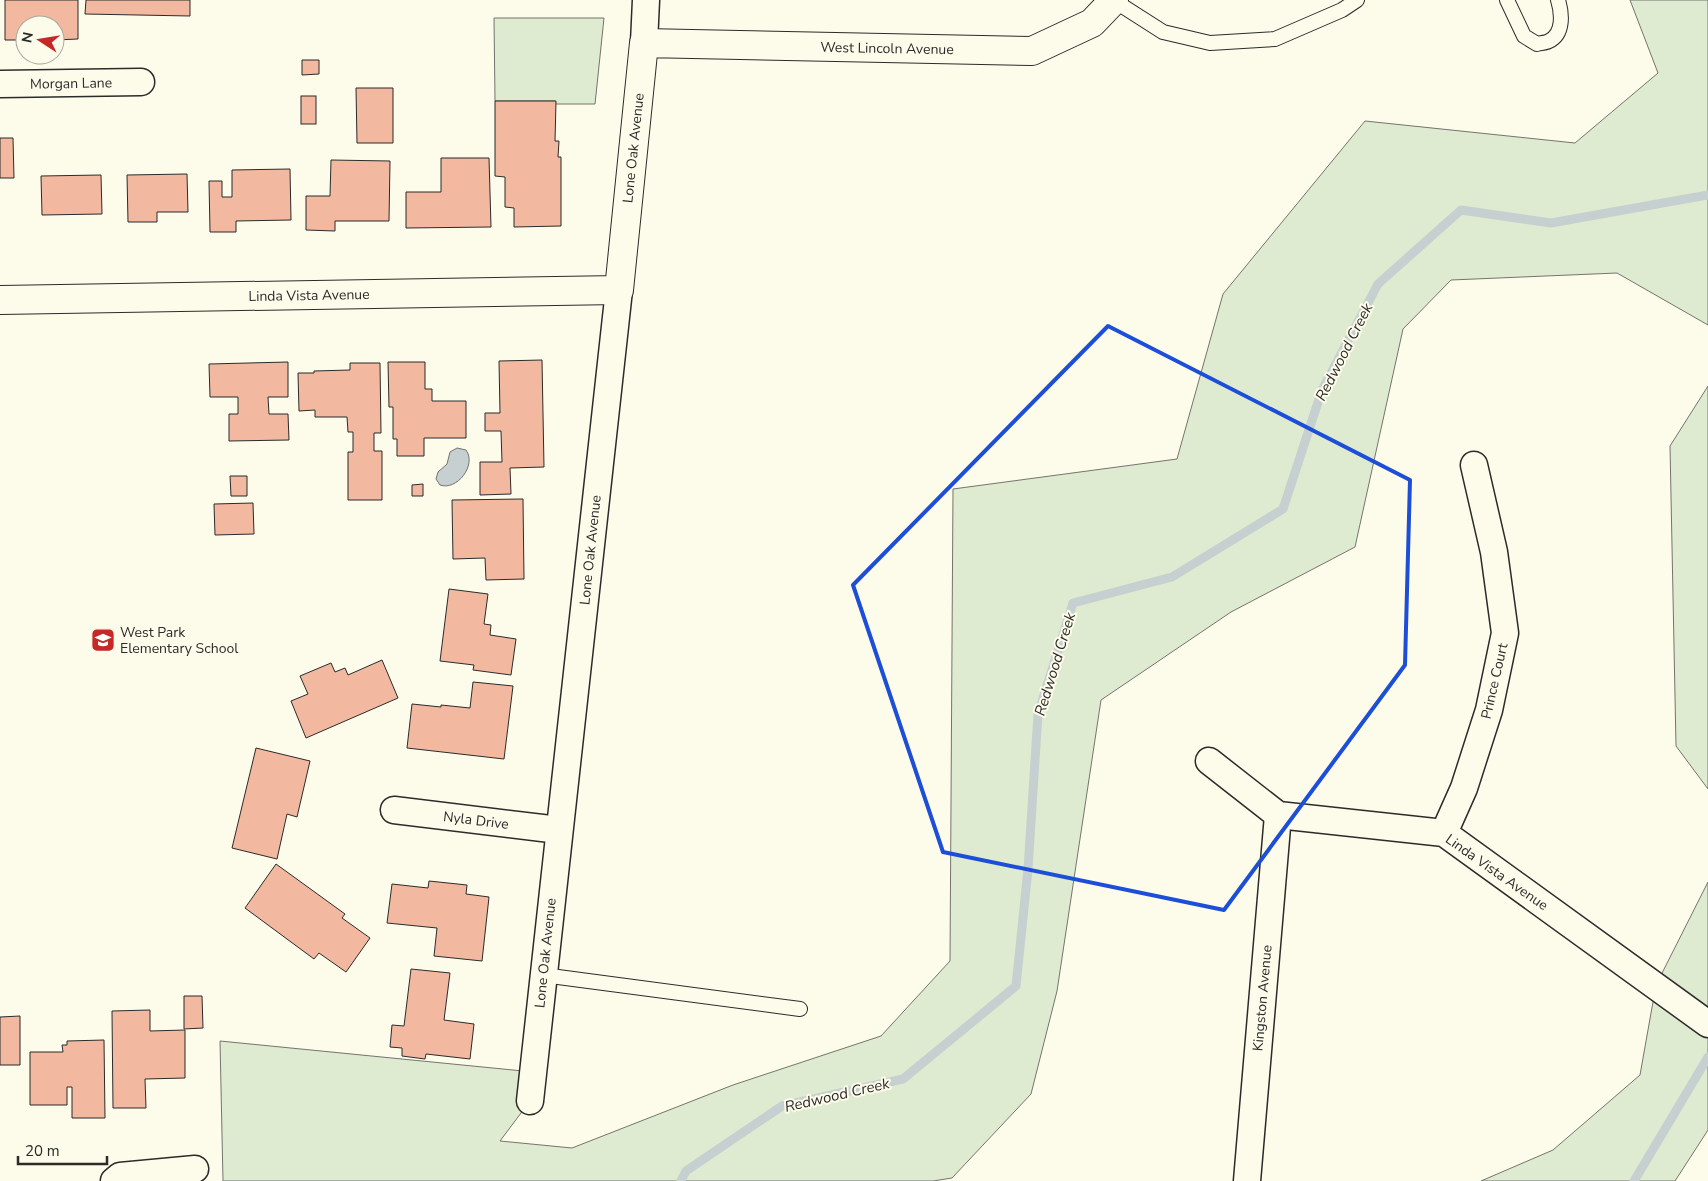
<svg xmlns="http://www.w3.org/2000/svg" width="1708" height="1181" font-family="'Nunito Sans',sans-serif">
	<rect width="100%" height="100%" fill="#fdfbea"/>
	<!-- green -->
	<g fill="#deebd1" stroke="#74746e">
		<polygon points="1630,0 1708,0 1708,325 1617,273 1451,280 1403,329 1355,547 1231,612 1101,700 1057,991 1031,1094 952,1178 933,1181 223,1181 220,1041 533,1072 530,1101 500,1141 572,1148 733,1085 881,1036 950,961 953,489 1177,459 1223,294 1365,121 1575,143 1658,73"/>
		<polygon points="494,18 604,18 595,104 555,104 555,101 495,101"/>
		<polygon points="1708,386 1708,789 1676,746 1670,446"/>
		<polygon points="1708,882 1708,1130 1675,1181 1481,1181 1553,1150 1640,1075 1656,985"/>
	</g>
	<!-- water -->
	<path fill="#c7d0d0" stroke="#74746e" d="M 457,448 L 466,450 C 477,465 457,491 440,485 L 436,479 L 438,472 L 447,464 L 450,452 Z"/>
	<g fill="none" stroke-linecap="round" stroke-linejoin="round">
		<!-- stream -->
		<g stroke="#c7d0d0" stroke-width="9">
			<polyline points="681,1181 686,1171 782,1106 903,1079 1016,986 1028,869 1038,714 1073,603 1172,577 1283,509 1322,390 1378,284 1461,210 1551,223 1708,195"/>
			<polyline points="1634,1181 1708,1057"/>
		</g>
	</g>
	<!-- building -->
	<g fill="#f2b8a0" stroke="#2b2b2b">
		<polygon points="5,0 78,0 78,39 55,40 55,25 25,25 25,40 5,40"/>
		<polygon points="86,0 190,0 190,16 85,14"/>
		<polygon points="302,60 319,60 319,74 302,75"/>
		<polygon points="356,88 393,88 393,143 357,143"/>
		<rect x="301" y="96" width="15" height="28"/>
		<polygon points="495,101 556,101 555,141 559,141 558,157 561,157 561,226 514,227 514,208 505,207 505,177 495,176"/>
		<polygon points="0,138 13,138 14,178 0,178"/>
		<polygon points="441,158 489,158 491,227 406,228 406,192 441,192"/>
		<polygon points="331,160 390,161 389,221 335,221 335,231 306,230 306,196 330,196"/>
		<polygon points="290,169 291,220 236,221 236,232 210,232 209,181 222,181 222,197 232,197 232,170"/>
		<polygon points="187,174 188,212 157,212 157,222 128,222 127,175"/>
		<polygon points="101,175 102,214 42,215 41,176"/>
		<polygon points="542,360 544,467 510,468 511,494 480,495 480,462 502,462 501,431 485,431 485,413 500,413 499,361"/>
		<polygon points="288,362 288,397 268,397 269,414 288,414 289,440 229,441 229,414 238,414 238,397 210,397 209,364"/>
		<polygon points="388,362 425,362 425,389 432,389 432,401 466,401 466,438 424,438 424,456 397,456 397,439 393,439 393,407 389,407"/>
		<polygon points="350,363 380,363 381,433 374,433 374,451 382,451 382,500 348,500 348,452 353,452 353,432 348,432 347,417 315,417 315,410 299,411 298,373 314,373 314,371 350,370"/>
		<polygon points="230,476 247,476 247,496 231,496"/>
		<polygon points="423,484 423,496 412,496 412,485"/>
		<polygon points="523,499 524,579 486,580 485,558 453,559 452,500"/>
		<polygon points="253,503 254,534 215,535 214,504"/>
		<polygon points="449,589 488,594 484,624 491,625 490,635 516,639 511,675 473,670 474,665 440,661"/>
		<polygon points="382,660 398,698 306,738 291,701 308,694 300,676 331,663 335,672 345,668 348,675"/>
		<polygon points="473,682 513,686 504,759 407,748 412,704 441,707 441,705 470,708"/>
		<polygon points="256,748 310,761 297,817 287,814 277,859 232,848"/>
		<polygon points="276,864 345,914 342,918 370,938 346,972 319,953 314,959 245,908"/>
		<polygon points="429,881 467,885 466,894 489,897 482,961 434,956 437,928 387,923 392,884 428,888"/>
		<polygon points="411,969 450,973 444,1020 474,1024 470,1059 426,1054 425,1059 402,1056 402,1048 390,1047 392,1025 404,1026"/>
		<polygon points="184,996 202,996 203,1028 184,1029"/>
		<polygon points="150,1010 150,1031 185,1030 185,1078 145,1079 146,1108 113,1108 112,1011"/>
		<polygon points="20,1016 20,1065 0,1065 0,1017"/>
		<polygon points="104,1040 105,1118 72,1118 72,1087 67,1087 67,1105 30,1105 30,1052 63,1052 62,1045 67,1045 67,1041"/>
	</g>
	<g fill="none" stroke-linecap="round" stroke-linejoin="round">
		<!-- service casing -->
		<g stroke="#2b2b2b" stroke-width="16">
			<g id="service">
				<polyline points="1113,0 1163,32 1210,43 1275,39 1342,10 1357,0"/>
				<path d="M 1507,0 L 1524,36 L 1537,44 C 1540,43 1546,43 1549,41 C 1564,34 1562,13 1558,0"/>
				<polyline points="543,975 800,1009"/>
			</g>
		</g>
		<!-- minor casing -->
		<g stroke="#2b2b2b" stroke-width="29">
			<g id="minor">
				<polyline points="644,43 646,0"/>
				<polyline points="0,84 141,82"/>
				<polyline points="1209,761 1278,815 1444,833 1708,1024"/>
				<polyline points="394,810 559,830"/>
				<polyline points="1444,833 1464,788 1489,710 1505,633 1494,552 1474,465"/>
				<polyline points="530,1101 619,290"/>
				<polyline points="114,1181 120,1176 195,1169"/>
				<polyline points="1247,1181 1278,815"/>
			</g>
		</g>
		<!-- tertiary casing -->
		<g stroke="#2b2b2b" stroke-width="30">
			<polyline id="tertiary" points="0,300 619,290 644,43 1032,51 1092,23 1114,0"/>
		</g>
		<!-- service -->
		<use href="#service" stroke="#fdfbea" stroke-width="14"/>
		<!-- minor -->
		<use href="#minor" stroke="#fdfbea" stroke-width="26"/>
		<!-- tertiary -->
		<use href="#tertiary" stroke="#fdfbea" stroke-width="28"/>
	</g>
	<!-- marked area -->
	<path fill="none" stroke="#1d4ed8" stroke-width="4" stroke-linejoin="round" d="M 1108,326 L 1410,480 L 1405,665 L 1224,910 L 943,852 L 853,585 Z"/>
	<!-- icons -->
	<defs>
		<g id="school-square" transform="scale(1.25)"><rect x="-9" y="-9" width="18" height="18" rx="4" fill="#c62828" stroke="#fdfbea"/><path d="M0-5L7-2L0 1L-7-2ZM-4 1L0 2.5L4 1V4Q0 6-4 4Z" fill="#fff"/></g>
	</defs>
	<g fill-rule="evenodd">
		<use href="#school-square" x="103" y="640"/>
	</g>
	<g text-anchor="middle" stroke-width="4" stroke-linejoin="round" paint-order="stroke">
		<!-- street labels -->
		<g font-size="14" fill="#2b2b2b" stroke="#fdfbea">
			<text transform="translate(887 48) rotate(1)" y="5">West Lincoln Avenue</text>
			<text transform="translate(71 83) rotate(-1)" y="5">Morgan Lane</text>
			<text transform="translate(633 148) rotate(-84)" y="5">Lone Oak Avenue</text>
			<text transform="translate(309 295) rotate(-1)" y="5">Linda Vista Avenue</text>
			<text transform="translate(590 550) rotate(-84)" y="5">Lone Oak Avenue</text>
			<text transform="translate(1494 681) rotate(-77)" y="5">Prince Court</text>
			<text transform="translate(476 820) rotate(7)" y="5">Nyla Drive</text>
			<text transform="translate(1497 872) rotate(35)" y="5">Linda Vista Avenue</text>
			<text transform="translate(545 953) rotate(-84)" y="5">Lone Oak Avenue</text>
			<text transform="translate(1262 998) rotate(-85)" y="5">Kingston Avenue</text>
		</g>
		<!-- poi labels -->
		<g font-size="14" fill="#2b2b2b" stroke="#fdfbea" text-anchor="start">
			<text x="120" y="637">West Park<tspan x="120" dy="16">Elementary School</tspan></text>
		</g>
		<!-- water labels -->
		<g font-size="15" font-style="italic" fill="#2b2b2b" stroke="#fdfbea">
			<text transform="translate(1344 352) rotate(-63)" y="5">Redwood Creek</text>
			<text transform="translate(1055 664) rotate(-73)" y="5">Redwood Creek</text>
			<text transform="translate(837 1095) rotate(-13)" y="5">Redwood Creek</text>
		</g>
	</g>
	<!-- north arrow -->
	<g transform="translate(40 40) rotate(282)"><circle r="24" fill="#fdfbea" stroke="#a9a89e"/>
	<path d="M0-4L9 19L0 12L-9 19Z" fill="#c62828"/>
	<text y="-8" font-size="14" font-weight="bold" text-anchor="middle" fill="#2b2b2b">N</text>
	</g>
	<!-- scale -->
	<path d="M18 1156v8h89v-8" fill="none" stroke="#2b2b2b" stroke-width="2.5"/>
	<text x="25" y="1156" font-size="15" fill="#2b2b2b" stroke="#fdfbea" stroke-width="4" paint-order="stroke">20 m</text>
</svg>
